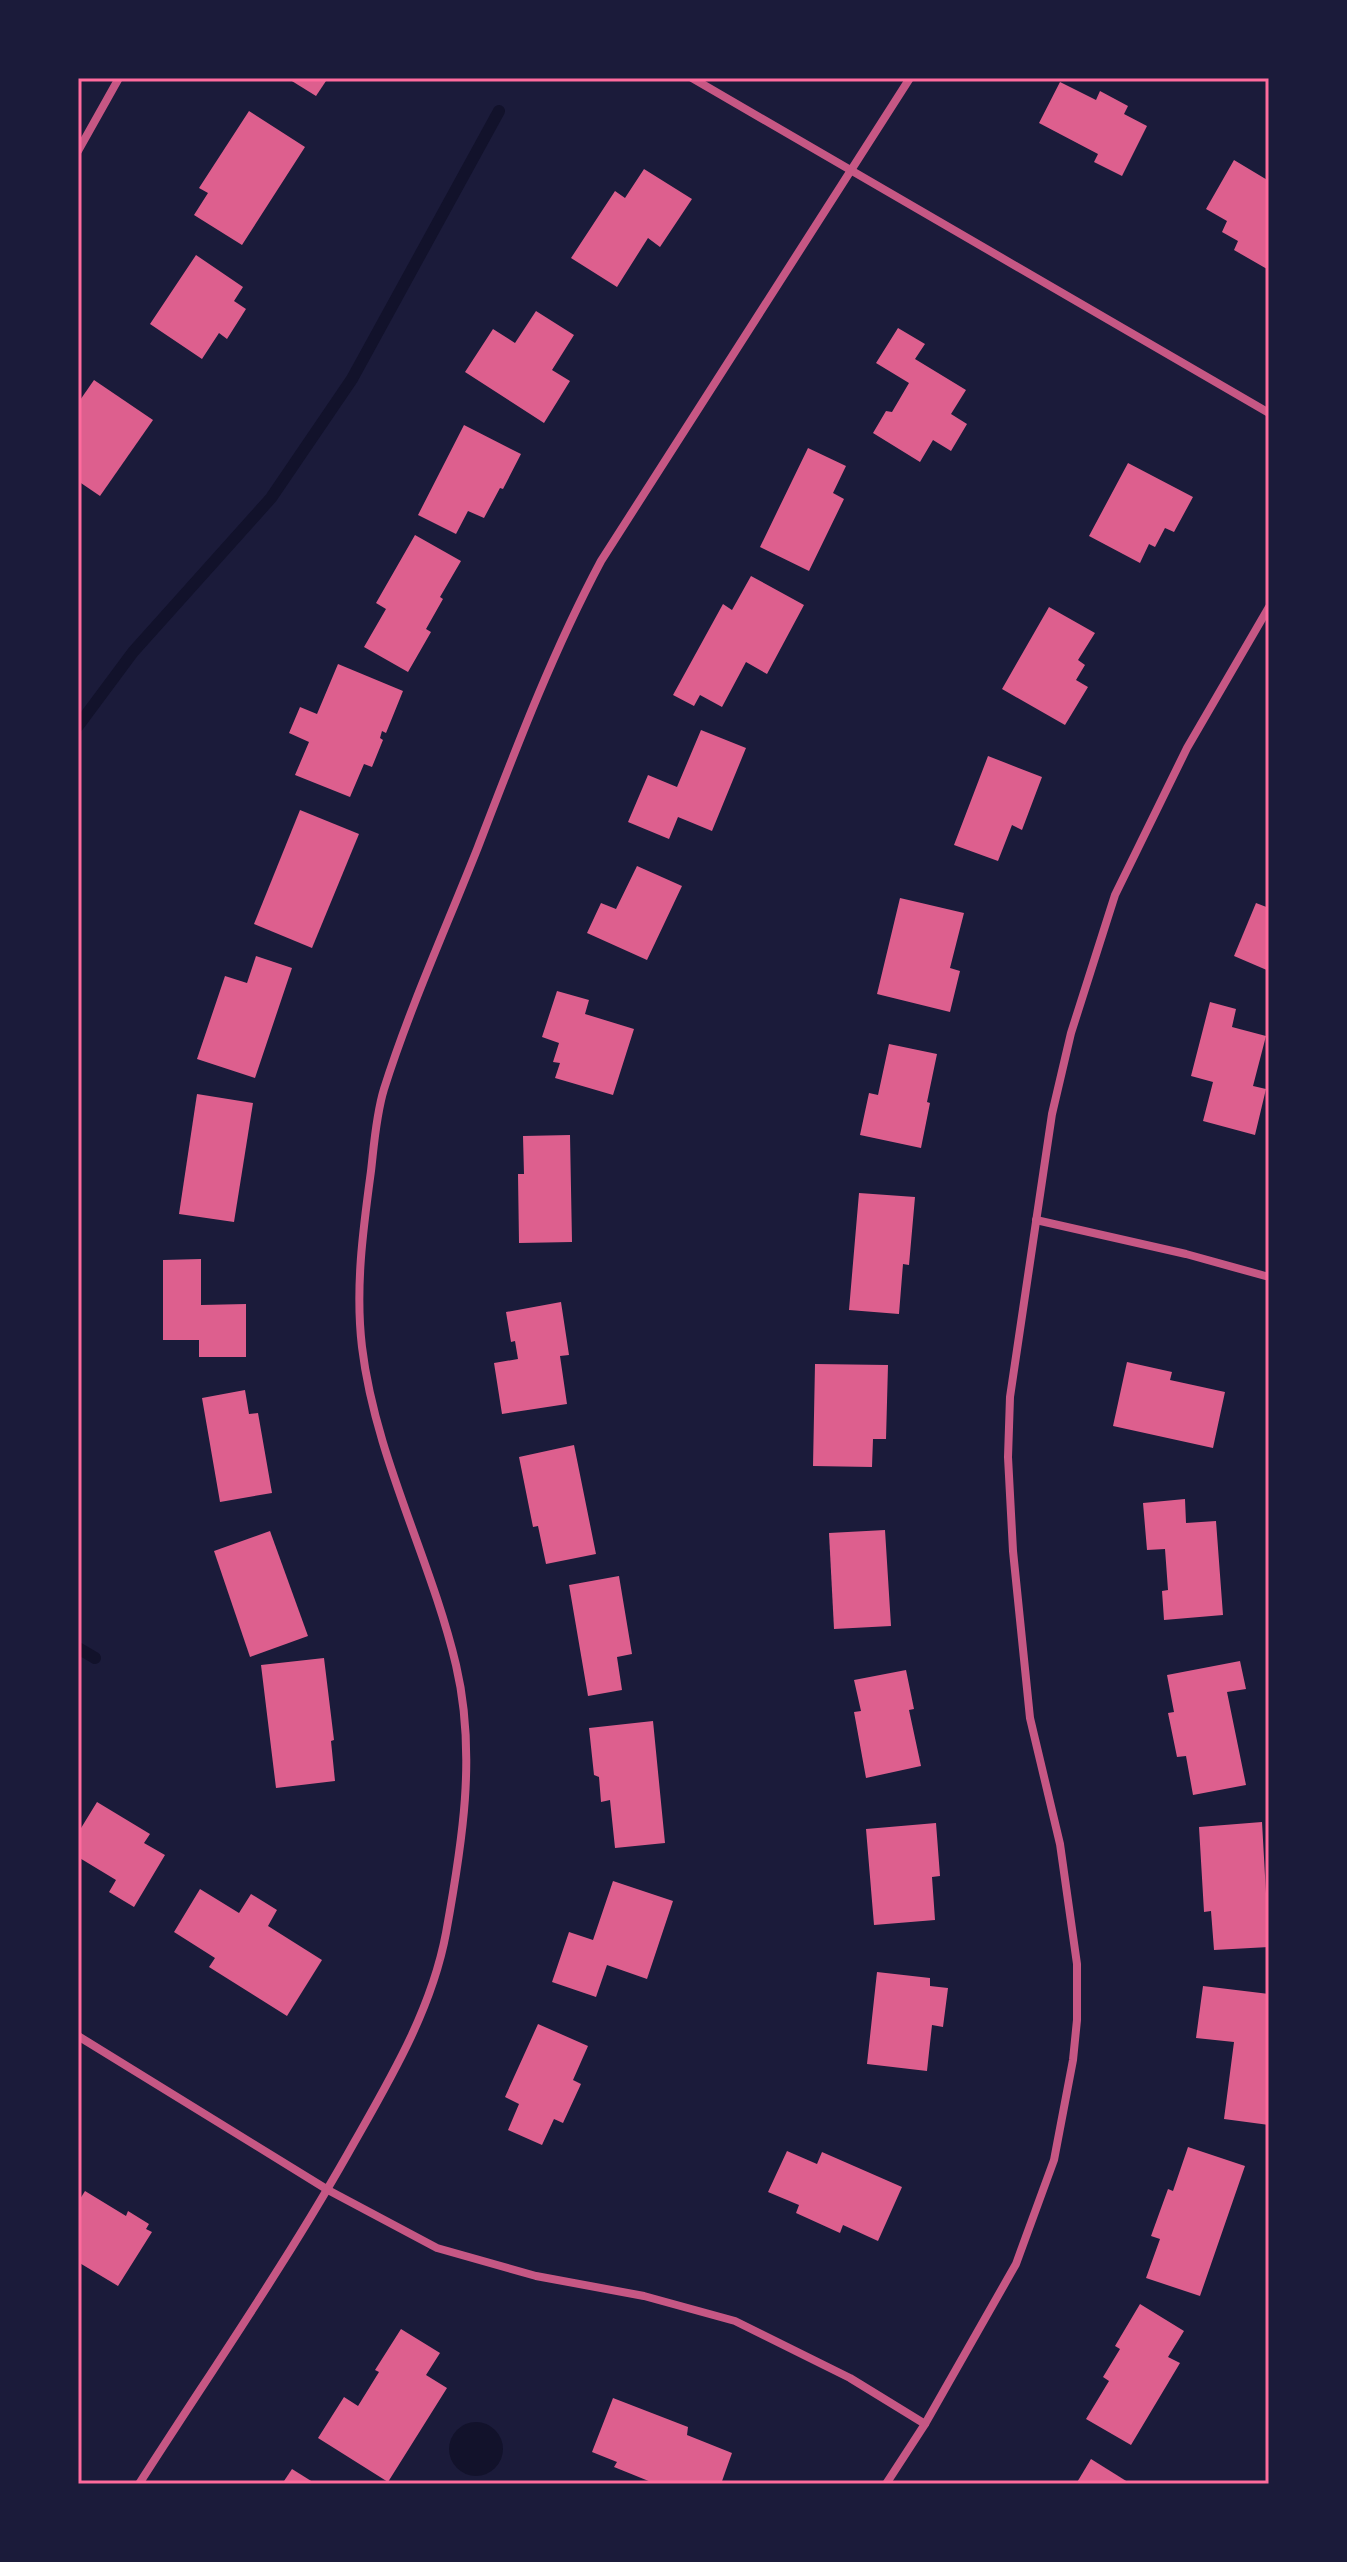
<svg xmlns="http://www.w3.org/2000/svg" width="1347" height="2562" font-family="'Roboto Condensed',sans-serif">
	<rect width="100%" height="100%" fill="#1b1b3a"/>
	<!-- water -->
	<circle fill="#12122b" cx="476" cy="2449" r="27"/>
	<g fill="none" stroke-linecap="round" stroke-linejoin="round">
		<!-- stream -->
		<g stroke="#12122b" stroke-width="12">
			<polyline points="78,726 133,652 271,498 352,379 499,111"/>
			<polyline points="78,1648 95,1658"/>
		</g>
	</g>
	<!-- building -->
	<g fill="#dd5f8e">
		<polygon points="287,78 328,78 316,96"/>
		<polygon points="1060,82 1096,100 1100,91 1128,106 1124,114 1147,126 1122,176 1094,162 1098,154 1039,123"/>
		<polygon points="249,111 305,147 242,245 194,215 208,193 199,188"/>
		<polygon points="1234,160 1269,181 1269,264 1267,269 1234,250 1238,241 1222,232 1227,221 1206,209"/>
		<polygon points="644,169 692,199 660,247 648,238 617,287 571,258 615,191 625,198"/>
		<polygon points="196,255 243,287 234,301 246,309 227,339 219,333 202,359 150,324"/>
		<polygon points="536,311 574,335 552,370 570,381 544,423 465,372 493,329 515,343"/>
		<polygon points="898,328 925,344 915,359 966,390 951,414 967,424 951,451 933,440 920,462 873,433 886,411 892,412 909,383 876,363"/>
		<polygon points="94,380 153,420 100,496 78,481 78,403"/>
		<polygon points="464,425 521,454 503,489 500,488 484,518 468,511 456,534 418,515"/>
		<polygon points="808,448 846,466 833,493 844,499 809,571 760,547"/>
		<polygon points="1128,463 1193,497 1174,532 1165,528 1155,547 1149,544 1140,563 1089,536"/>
		<polygon points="415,535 461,561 440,597 443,599 426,629 431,632 408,672 364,647 386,609 376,603"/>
		<polygon points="751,576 804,605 767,674 746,662 722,707 700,695 694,706 673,695 723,604 732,610"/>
		<polygon points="1049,607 1095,633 1078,660 1085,665 1076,680 1088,687 1065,725 1002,689"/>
		<polygon points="338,664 403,691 386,733 382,731 380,738 383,740 372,767 364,764 350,797 295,775 309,742 289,733 300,707 317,714"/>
		<polygon points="701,730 746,748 712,831 678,817 669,839 628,822 648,775 677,787"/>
		<polygon points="988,756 1042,777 1022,830 1012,825 998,861 954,845"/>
		<polygon points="300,810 359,834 312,948 254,924"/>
		<polygon points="637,866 682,886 647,960 587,933 601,903 616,909"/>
		<polygon points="900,898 964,913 950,968 960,971 950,1012 877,994"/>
		<polygon points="1256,903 1269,908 1269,971 1234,956"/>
		<polygon points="256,956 292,968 255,1078 197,1059 225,976 247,983"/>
		<polygon points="557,991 589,1000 585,1014 634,1029 613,1095 555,1078 560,1063 553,1062 559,1043 542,1037"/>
		<polygon points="1210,1002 1236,1009 1232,1027 1266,1036 1253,1086 1266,1089 1255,1135 1203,1121 1213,1082 1191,1076"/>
		<polygon points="889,1044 937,1054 927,1102 930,1103 921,1148 860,1135 869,1093 878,1095"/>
		<polygon points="197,1094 253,1103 234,1222 179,1214"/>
		<polygon points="570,1135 572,1242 519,1243 518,1174 524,1174 523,1136"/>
		<polygon points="859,1193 915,1197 909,1265 903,1264 899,1314 849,1310"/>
		<polygon points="201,1259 201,1305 246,1304 246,1357 199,1357 199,1340 163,1340 163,1260"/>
		<polygon points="561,1302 569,1355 560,1356 567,1404 502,1414 494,1363 518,1359 515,1341 511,1342 506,1312"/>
		<polygon points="1127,1362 1172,1372 1170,1380 1225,1392 1213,1448 1113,1426"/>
		<polygon points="815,1364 888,1365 886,1439 873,1439 872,1467 813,1466"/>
		<polygon points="245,1390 249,1414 258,1413 272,1493 220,1502 202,1398"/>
		<polygon points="574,1445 596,1554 546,1564 538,1526 533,1527 519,1457"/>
		<polygon points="1185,1499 1186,1523 1216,1521 1223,1615 1164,1620 1162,1591 1168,1590 1165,1549 1147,1550 1143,1503"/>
		<polygon points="885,1530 891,1626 834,1629 829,1533"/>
		<polygon points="270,1531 308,1636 250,1657 214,1551"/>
		<polygon points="619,1576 632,1654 617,1657 622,1690 588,1696 569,1585"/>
		<polygon points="324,1658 334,1740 331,1741 335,1781 276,1788 261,1665"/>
		<polygon points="1240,1661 1246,1689 1227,1692 1246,1785 1193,1795 1186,1756 1177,1757 1168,1713 1174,1712 1167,1675"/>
		<polygon points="906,1670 914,1709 909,1710 921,1766 866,1778 854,1712 861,1711 854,1680"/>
		<polygon points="653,1721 665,1843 615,1848 610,1800 601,1802 599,1777 594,1775 589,1728"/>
		<polygon points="97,1802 150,1834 144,1843 165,1855 134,1907 109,1892 116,1880 78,1857 78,1833"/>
		<polygon points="1262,1822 1269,1947 1214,1950 1211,1911 1204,1912 1199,1827"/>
		<polygon points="936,1823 940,1876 932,1877 935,1920 874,1925 866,1829"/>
		<polygon points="613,1881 673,1901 647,1979 607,1965 596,1997 552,1982 569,1932 593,1940"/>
		<polygon points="200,1889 239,1913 251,1894 277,1910 268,1926 322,1960 287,2016 209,1967 215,1958 174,1932"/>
		<polygon points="877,1972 930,1978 930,1986 948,1988 943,2027 932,2025 927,2071 867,2064"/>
		<polygon points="1203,1986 1269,1994 1269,2125 1224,2119 1234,2042 1196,2038"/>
		<polygon points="538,2024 588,2046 573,2080 581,2084 563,2123 554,2119 542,2145 508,2130 519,2104 505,2097"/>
		<polygon points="1188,2147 1245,2166 1200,2296 1146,2278 1160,2239 1151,2236 1168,2189 1173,2191"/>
		<polygon points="787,2151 817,2164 822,2152 902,2187 878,2241 843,2225 840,2233 796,2213 799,2205 768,2192"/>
		<polygon points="85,2191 126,2216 128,2211 149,2224 146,2229 152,2232 118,2286 78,2262 78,2198 80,2199"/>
		<polygon points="1140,2304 1184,2331 1168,2357 1180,2363 1131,2445 1086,2419 1109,2381 1103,2377 1120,2349 1115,2346"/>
		<polygon points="401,2329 440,2353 426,2375 447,2388 388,2482 318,2438 344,2397 358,2406 379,2372 375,2370"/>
		<polygon points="613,2398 688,2427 687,2435 732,2453 721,2484 656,2484 614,2467 617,2462 592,2452"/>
		<polygon points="1091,2459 1131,2484 1076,2484"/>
		<polygon points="292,2469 316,2484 282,2484"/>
	</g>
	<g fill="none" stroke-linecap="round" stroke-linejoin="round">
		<!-- minor -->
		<g stroke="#c65784" stroke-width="8">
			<polyline points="692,78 1269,413"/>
			<polyline points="78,151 119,78"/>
			<polyline points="1036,1220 1186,1254 1269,1277"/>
			<polyline points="78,2036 328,2190 437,2248 536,2276 644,2296 735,2321 850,2378 925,2424"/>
			<path d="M 139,2484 C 212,2370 289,2259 355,2141 C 392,2076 432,2008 446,1933 C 462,1845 477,1754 456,1665 C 431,1559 375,1456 362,1347 C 355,1288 363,1230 371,1171 C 374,1145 376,1115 384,1089 C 410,1007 446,928 478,847 C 515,751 552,653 601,561 L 910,78"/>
			<polyline points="886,2484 925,2424 1016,2264 1054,2160 1073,2060 1077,2020 1077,1964 1060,1844 1030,1718 1013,1551 1008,1457 1010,1397 1052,1114 1071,1033 1115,895 1187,748 1269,607"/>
		</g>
	</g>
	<!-- border -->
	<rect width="1347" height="2562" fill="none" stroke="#1b1b3a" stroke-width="160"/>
	<rect x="80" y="80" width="1187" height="2402" fill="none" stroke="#ff6b9d" stroke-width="3"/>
</svg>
